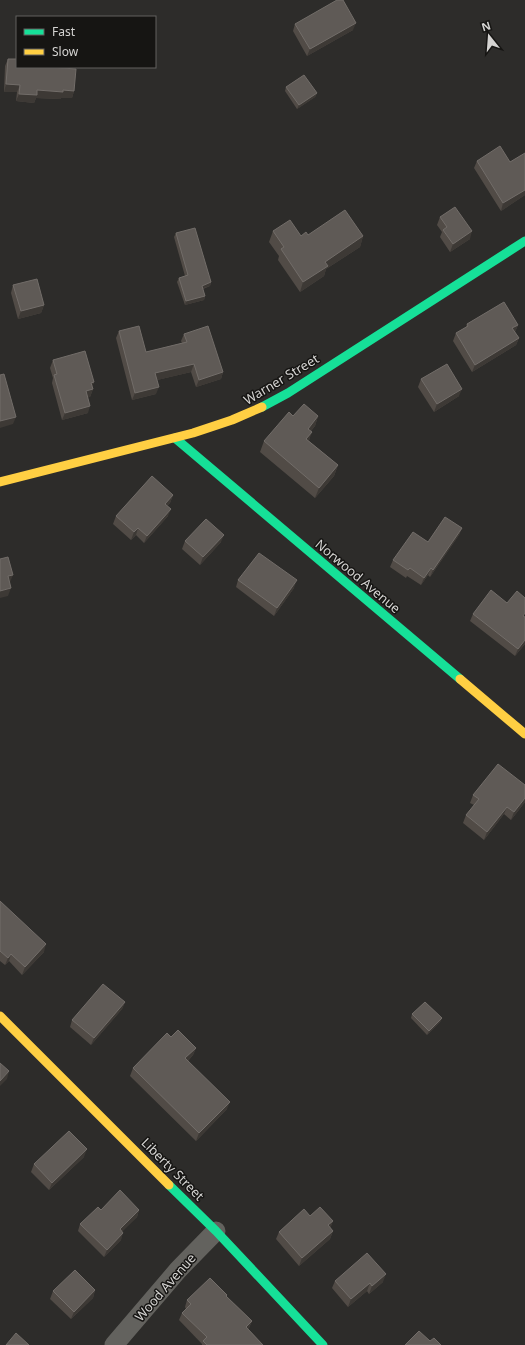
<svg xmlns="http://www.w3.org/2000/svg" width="525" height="1345" font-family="'Noto Sans',sans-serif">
	<rect width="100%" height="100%" fill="#2d2c2a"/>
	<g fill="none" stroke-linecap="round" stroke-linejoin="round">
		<!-- street -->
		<polyline stroke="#63625e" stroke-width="19" points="114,1345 178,1270 216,1231"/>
		<!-- fast -->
		<g stroke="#16e098" stroke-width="9">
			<polyline points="262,407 288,393 525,241"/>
			<polyline points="175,438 460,679"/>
			<polyline points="169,1185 216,1231 323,1345"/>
		</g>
		<!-- slow -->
		<g stroke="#ffcf43" stroke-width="9">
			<polyline points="0,482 193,433 232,420 262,407"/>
			<polyline points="460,679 525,734"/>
			<polyline points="0,1016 169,1185"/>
		</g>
	</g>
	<!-- wall -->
	<g fill="#514b46">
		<polygon points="295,24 353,30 307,56 293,31"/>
		<polygon points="8,59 74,91 72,98 61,98 60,99 36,98 34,103 16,101 17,92 4,92 5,66"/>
		<polygon points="286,87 317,93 315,97 297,109 285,91"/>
		<polygon points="525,153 525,195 501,211 474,168 477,161 510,162"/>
		<polygon points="440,217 470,239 450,252 440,237 442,232 437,225"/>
		<polygon points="273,231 301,236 308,235 363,236 360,247 326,269 324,276 300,292 278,260 279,256 269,242"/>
		<polygon points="176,233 211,282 210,286 203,289 205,296 204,300 185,305 177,282 179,278 185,276 174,237"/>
		<polygon points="13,285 44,305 41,313 18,319 11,293"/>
		<polygon points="467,324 518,325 515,332 519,338 516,345 472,372 453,341 456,333 466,327"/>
		<polygon points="119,331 146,352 182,343 181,341 184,334 223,372 221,379 196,387 191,372 157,380 156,394 132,400 116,338"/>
		<polygon points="53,360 94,382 92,387 93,389 90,397 88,397 88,413 62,420 52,383 53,378 50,368"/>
		<polygon points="421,379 459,396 434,412 418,387"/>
		<polygon points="293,416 318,416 315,426 311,431 309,441 338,465 334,476 315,498 260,452 264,441"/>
		<polygon points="173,495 170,503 167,506 168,516 144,543 136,535 131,540 113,524 116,516"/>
		<polygon points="462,528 459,535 430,577 428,575 421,585 407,576 406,578 390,567 393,560 428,542"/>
		<polygon points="185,541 221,542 200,565 182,549"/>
		<polygon points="238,580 294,588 274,616 236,587"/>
		<polygon points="507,603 525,644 515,656 470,621 473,614"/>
		<polygon points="525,785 525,802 511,820 504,814 484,840 463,823 466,815 474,805 470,803 473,795"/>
		<polygon points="0,901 44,952 22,975 9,961 5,965 0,961"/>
		<polygon points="125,1002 122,1009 91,1045 70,1027 72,1020"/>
		<polygon points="412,1014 442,1018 440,1022 427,1035 411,1018"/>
		<polygon points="171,1037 196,1048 193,1055 188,1061 227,1109 196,1141 130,1076 133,1068"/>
		<polygon points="84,1157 49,1190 31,1172 34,1164"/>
		<polygon points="101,1210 139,1210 137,1217 122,1231 121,1240 104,1257 78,1231 80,1224"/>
		<polygon points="310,1216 333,1221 330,1228 333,1231 330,1239 299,1266 276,1239 279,1232"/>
		<polygon points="335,1281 383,1282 369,1294 367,1291 348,1307 332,1288"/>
		<polygon points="95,1290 93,1298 71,1319 50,1299 53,1291"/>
		<polygon points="227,1297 252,1321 249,1328 248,1329 263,1345 202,1345 202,1344 179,1320 182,1313 186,1309 185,1307 187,1300"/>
	</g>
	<!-- shaded-wall -->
	<g fill="#3d3935">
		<polygon points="356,23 353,30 307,56 310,49"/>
		<polygon points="6,84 20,85 17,92 4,92"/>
		<polygon points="37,90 63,90 74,91 72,98 61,98 60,99 36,98 34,103 16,101 19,94"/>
		<polygon points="317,93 315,97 297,109 299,105"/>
		<polygon points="525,190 525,195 501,211 503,203"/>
		<polygon points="472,231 470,239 450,252 453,244"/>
		<polygon points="363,236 360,247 326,269 324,276 300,292 303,282 325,262"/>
		<polygon points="211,282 210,286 200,289 202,286"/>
		<polygon points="205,296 204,300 185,305 186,301"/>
		<polygon points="44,305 41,313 18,319 21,311"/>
		<polygon points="518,325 515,332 512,328"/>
		<polygon points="519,338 516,345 472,372 475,365"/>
		<polygon points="194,364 191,372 153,381 155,373"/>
		<polygon points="223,372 221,379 196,387 199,380"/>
		<polygon points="94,382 91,390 93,389 90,397 83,399 86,391 91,383"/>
		<polygon points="159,387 156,394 132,400 135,393"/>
		<polygon points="462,389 459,396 434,412 437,404"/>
		<polygon points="90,406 88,413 62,420 65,413"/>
		<polygon points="318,416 315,426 304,439 308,429"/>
		<polygon points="16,417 13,424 0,428 0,421"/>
		<polygon points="312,432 308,443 306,439"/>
		<polygon points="338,465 334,476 315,498 319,488"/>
		<polygon points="173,495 170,503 162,512 165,504"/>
		<polygon points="171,509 168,516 144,543 147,536"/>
		<polygon points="138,528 136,535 131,540 134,532"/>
		<polygon points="462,528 459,535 430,577 433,570"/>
		<polygon points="224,535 221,542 200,565 203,557"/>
		<polygon points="431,568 428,575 421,585 424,578"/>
		<polygon points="13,575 10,582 8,576"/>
		<polygon points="297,580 294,588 274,616 277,608"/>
		<polygon points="11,588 8,596 0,598 0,591"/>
		<polygon points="525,640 525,644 515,656 518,649"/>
		<polygon points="525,798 525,802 511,820 514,812"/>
		<polygon points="507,807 504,814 484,840 487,832"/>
		<polygon points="46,944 44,952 22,975 25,967"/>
		<polygon points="11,954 9,961 5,965 8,958"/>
		<polygon points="125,1002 122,1009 91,1045 94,1038"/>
		<polygon points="442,1018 440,1022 427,1035 429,1031"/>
		<polygon points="196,1048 193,1055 183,1066 185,1058"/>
		<polygon points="9,1071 7,1079 0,1086 0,1081"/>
		<polygon points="230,1102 227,1109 196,1141 199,1133"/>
		<polygon points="87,1149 84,1157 49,1190 52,1183"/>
		<polygon points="139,1210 137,1217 117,1237 120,1229"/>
		<polygon points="333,1221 330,1229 328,1225"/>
		<polygon points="333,1231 330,1239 299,1266 302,1258"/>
		<polygon points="123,1233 121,1240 104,1257 107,1250"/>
		<polygon points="386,1274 383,1282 369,1294 372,1286"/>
		<polygon points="370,1283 367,1291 348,1307 351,1299"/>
		<polygon points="95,1290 93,1298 71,1319 74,1312"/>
		<polygon points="252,1321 249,1328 243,1335 246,1327"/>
	</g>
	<!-- building -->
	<g fill="#5f5a56" stroke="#726d69">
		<polygon points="337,0 343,0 356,23 310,49 295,24"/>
		<polygon points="8,59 17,59 17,67 50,67 76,69 74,91 63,90 63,92 37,90 37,95 19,94 20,85 6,84"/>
		<polygon points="304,75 317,93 299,105 286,87"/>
		<polygon points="500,146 510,162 525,153 525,190 503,203 477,161"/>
		<polygon points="455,207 472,231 453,244 443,230 447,227 440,217"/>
		<polygon points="345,210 363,236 325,262 328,266 303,282 281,249 284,247 273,231 290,220 301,236 306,232 308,235"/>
		<polygon points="195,228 211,282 202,286 205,296 186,301 179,278 188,275 176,233"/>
		<polygon points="37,279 44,305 21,311 13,285"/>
		<polygon points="504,302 518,325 512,328 519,338 475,365 456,333 468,326 467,324"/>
		<polygon points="139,326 146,352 187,342 184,334 208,326 223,372 199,380 194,364 155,373 159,387 135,393 119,331"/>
		<polygon points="85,351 94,382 91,383 93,389 86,391 90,406 65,413 54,375 57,374 53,360"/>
		<polygon points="447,364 462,389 437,404 421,379"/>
		<polygon points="4,374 16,417 0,421 0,375"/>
		<polygon points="304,404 318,416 308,429 312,432 306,439 338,465 319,488 264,441 289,412 293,416"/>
		<polygon points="152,476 173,495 165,504 171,509 147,536 138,528 134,532 116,516"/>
		<polygon points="445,517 462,528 433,570 431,568 424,578 410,568 408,570 393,560 413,532 428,542"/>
		<polygon points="206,519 224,535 203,557 185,541"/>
		<polygon points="259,553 297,580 277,608 238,580"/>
		<polygon points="8,557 13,575 8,576 11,588 0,591 0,559"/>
		<polygon points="491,590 507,603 517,591 525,598 525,613 523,616 525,617 525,640 518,649 473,614"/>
		<polygon points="498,764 525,785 525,798 514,812 507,807 487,832 466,815 479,799 473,795"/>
		<polygon points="0,901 46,944 25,967 11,954 8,958 0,951"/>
		<polygon points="103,984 125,1002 94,1038 72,1020"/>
		<polygon points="425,1002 442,1018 429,1031 412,1014"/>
		<polygon points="178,1030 196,1048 185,1058 230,1102 199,1133 133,1068 167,1033 171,1037"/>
		<polygon points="0,1063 9,1071 0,1081"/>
		<polygon points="69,1131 87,1149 52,1183 34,1164"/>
		<polygon points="120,1190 139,1210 120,1229 123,1233 107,1250 80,1224 98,1207 101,1210"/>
		<polygon points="320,1207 333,1221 328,1225 333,1231 302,1258 279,1232 304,1209 310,1216"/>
		<polygon points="367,1253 386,1274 372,1286 370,1283 351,1299 335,1281"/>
		<polygon points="75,1270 95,1290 74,1312 53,1291"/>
		<polygon points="210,1278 227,1295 226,1296 252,1321 246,1327 263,1345 207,1345 203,1341 207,1337 182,1313 191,1304 187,1300"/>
		<polygon points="419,1331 430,1341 434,1338 441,1345 405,1345"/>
		<polygon points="16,1333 29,1345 6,1345"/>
	</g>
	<g text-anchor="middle" stroke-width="3" stroke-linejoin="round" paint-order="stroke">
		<!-- street labels -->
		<g font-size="13" fill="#d5d4d2" stroke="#161513">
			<text transform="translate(281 379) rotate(-31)" y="5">Warner Street</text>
			<text transform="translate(358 576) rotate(40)" y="5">Norwood Avenue</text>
			<text transform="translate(173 1169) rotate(45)" y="5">Liberty Street</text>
			<text transform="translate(165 1287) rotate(-49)" y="5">Wood Avenue</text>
		</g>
	</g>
	<!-- legend -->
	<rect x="16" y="16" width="140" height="52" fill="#161513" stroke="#62615f"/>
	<rect x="24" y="29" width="20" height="6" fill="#16e098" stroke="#62615f"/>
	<text x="52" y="36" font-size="12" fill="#d5d4d2">Fast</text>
	<rect x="24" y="49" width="20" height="6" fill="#ffcf43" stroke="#62615f"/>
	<text x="52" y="56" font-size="12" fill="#d5d4d2">Slow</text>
	<!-- north arrow -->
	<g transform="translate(489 36) rotate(343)" stroke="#161513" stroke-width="3" paint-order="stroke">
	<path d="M0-3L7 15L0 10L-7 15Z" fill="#d5d4d2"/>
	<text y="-6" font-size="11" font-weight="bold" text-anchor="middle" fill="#d5d4d2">N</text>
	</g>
</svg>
